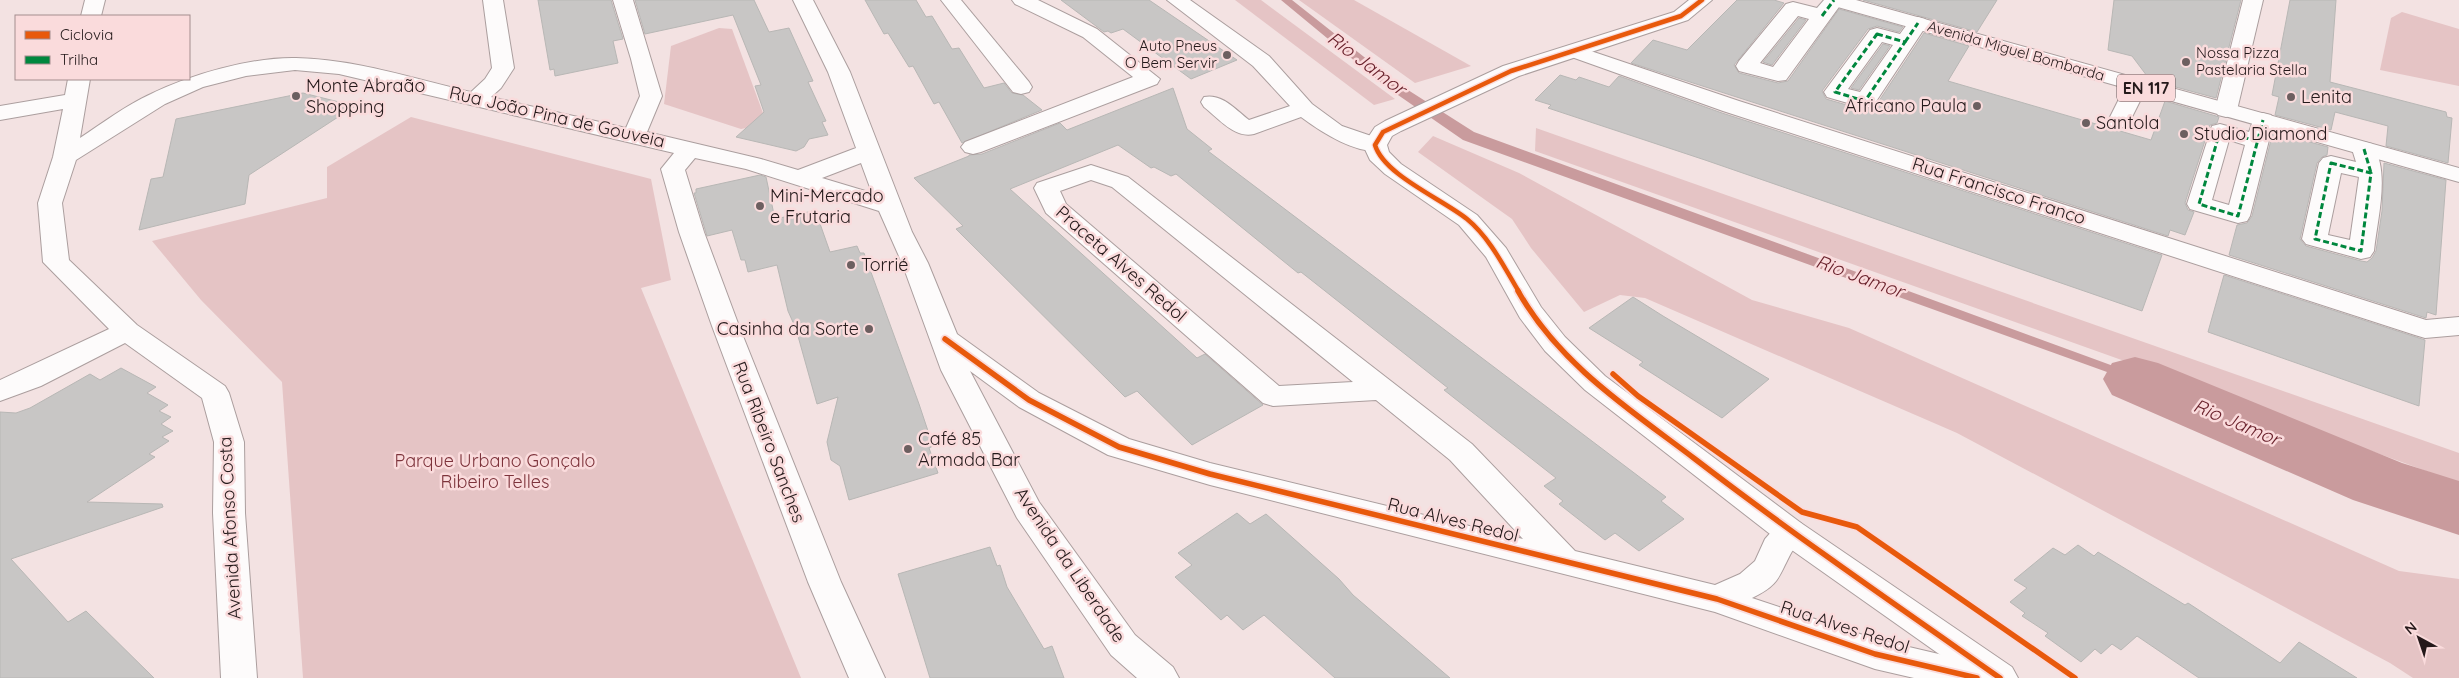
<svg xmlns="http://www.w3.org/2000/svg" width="2459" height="678" font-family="Quicksand,sans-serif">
	<rect width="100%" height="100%" fill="#f3e2e2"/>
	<!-- green -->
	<g fill="#e5c4c5">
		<polygon points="1235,0 1261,0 1395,99 1374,105"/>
		<polygon points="1299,0 1354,0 1471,66 1415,83"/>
		<polygon points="2402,12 2459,29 2459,86 2380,70 2391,18"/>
		<polygon points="719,28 732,29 767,124 741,129 664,104 671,46"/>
		<polygon points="411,117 651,179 671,280 641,288 801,678 303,678 282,382 201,300 152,241 327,198 327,167"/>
		<polygon points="1536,128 2459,453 2459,483 2158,373 1535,151"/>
		<polygon points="1433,136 1519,173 1752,300 1849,328 2399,571 2459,579 2459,678 2413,678 2390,663 1957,433 1645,298 1620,295 1584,312 1531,248 1512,219 1418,152"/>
	</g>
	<!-- water -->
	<polygon fill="#c99b9d" points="1281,0 1292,0 1397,83 1474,132 2272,424 2335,460 2397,485 2459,504 2459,515 2390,494 2326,466 2276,436 2182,399 1463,140 1385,86"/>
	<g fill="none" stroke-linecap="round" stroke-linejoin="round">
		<!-- river -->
		<polygon fill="#c99b9d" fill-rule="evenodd" points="2135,357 2158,363 2402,463 2459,481 2459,535 2353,500 2112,395 2103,379 2112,363"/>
	</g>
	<!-- building -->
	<g fill="#c8c6c5" stroke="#b8b7b5">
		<polygon points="538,0 611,0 623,39 613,41 618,63 555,76 554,69 550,70"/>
		<polygon points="635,0 754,0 769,32 789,28 813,81 808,82 826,121 822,122 828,135 809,139 804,147 796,151 736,137 764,112 755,86 761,85 733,15 645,34"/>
		<polygon points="865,0 916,0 926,17 932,16 952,49 959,48 984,88 1004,83 1012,93 1023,95 1042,110 962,143 939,102 934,104 913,66 909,67 888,33 884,34"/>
		<polygon points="1061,0 1149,0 1237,60 1191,79 1123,29 1111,33 1108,31 1104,32"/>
		<polygon points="1737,0 1774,0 1784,3 1734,65 1739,73 1778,83 1788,81 1839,9 1903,27 1899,32 1877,26 1868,29 1822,91 1826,99 1864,110 1875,107 1924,33 1969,46 1948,81 2151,140 2165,101 2216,116 2219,117 2217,123 2210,125 2185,203 2188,210 2194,212 2185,235 2170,230 2168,236 1631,63 1653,40 1687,50"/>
		<polygon points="1863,0 1997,0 1977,32"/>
		<polygon points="2114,0 2241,0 2216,98 2150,80 2132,56 2108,50"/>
		<polygon points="2290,0 2336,0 2330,82 2446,112 2447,117 2452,118 2448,163 2386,146 2388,126 2335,112 2331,130 2275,115 2279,97 2272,95"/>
		<polygon points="1799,18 1806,20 1772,65 1763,62"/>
		<polygon points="1883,44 1890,46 1859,90 1851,88"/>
		<polygon points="1560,75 1576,80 1579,77 1609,87 1619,76 1722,113 2162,255 2142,311 1705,160 1548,108 1551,105 1535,100"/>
		<polygon points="1173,88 1187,129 1212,149 1208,151 1666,497 1661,501 1684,519 1639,551 1615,533 1605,540 1559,504 1563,501 1544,486 1556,478 1444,390 1448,388 1301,272 1298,273 1176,174 1171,176 1154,167 1151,168 1118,145 1010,189 1197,358 1205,354 1263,405 1192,445 1137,391 1125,397 956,229 963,226 914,178 969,156 969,155 982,154 1060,123 1067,130"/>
		<polygon points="303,93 355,106 249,175 245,204 139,230 151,179 163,177 176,119"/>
		<polygon points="2273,132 2328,147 2327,155 2322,157 2317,163 2300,239 2306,246 2361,261 2367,262 2372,258 2376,251 2382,211 2384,163 2446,180 2436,315 2427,312 2426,318 2229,255 2237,225 2247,223 2252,216"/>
		<polygon points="760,175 766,177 775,219 813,211 815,218 818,218 830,252 857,246 860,253 864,253 919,404 933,446 929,448 938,473 849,500 840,466 831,460 827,442 838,397 817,404 796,329 788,311 777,265 748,272 745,260 741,260 732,230 707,236 694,193 696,193 696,189"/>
		<polygon points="2224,275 2425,340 2419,406 2208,332"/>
		<polygon points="1633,297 1663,316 1769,379 1722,418 1639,365 1643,362 1589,328"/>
		<polygon points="121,368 156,387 147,393 168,405 159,411 171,417 161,424 173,431 162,437 169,441 149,454 155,457 87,502 162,504 163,507 11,559 68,622 86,611 154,678 0,678 0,412 16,413 30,408 90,374 100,380"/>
		<polygon points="1237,513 1250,524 1266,514 1339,579 1353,595 1450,678 1335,678 1264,615 1243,630 1227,615 1221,620 1175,577 1192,565 1178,553"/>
		<polygon points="2078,545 2094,556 2098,552 2185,605 2188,603 2280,663 2299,642 2357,678 2199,678 2137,636 2121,650 2112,644 2101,654 2095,649 2081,662 2045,636 2048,633 2022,616 2025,613 2010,602 2027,588 2014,580 2053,548 2065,555"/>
		<polygon points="990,547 997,566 1000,565 1007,587 1044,649 1052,646 1064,678 930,678 898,574"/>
	</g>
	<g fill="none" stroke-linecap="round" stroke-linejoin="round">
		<!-- pedestrian casing -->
		<g stroke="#ab9e9e" stroke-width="2">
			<g id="pedestrian">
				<path d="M 1824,0 L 1844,0 L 1786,80 L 1778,81 L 1739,71 L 1736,66 L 1739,61 L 1786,4 L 1793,2 L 1817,8 ZM 1798,16 L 1809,19 L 1773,67 L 1760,63 Z"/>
				<path d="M 1918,17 L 1925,19 L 1928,23 L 1873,106 L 1865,108 L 1827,97 L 1824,92 L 1870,30 L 1877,28 L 1900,34 L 1911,19 ZM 1882,42 L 1893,45 L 1860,92 L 1848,89 Z"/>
				<path d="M 2263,113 L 2271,115 L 2274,120 L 2250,216 L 2247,221 L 2238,223 L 2190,209 L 2187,204 L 2212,126 L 2220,124 L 2249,132 L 2255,115 ZM 2229,140 L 2245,145 L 2229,205 L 2212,200 Z"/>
				<path d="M 2364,142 L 2372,144 C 2391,171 2377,220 2374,251 L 2370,257 L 2361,259 L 2306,244 L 2302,239 L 2319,163 L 2323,158 L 2331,156 L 2356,162 L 2352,149 L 2356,144 ZM 2341,173 L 2359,177 L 2350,240 L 2328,235 Z"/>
			</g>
		</g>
		<!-- minor casing -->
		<g stroke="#ab9e9e" stroke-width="2">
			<g id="minor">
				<polygon points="85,0 105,0 101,16 81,16"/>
				<path d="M 483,0 L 503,0 L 514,68 L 501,88 L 491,97 L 626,128 L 640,96 L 631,59 L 613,0 L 633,0 L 662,96 L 647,132 L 761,159 L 798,170 L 856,148 L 828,72 L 793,0 L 813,0 L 850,72 L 912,232 L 928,263 L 957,334 L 1039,393 L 1129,439 L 1210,463 L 1523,539 L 1450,460 L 1376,400 L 1273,406 L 1263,403 L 1046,213 L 1034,188 L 1037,183 L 1091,165 L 1128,177 L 1472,444 L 1575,551 L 1715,585 L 1740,574 L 1755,561 L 1765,539 L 1779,523 L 1790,520 L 1801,523 L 1806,532 C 1802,540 1794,547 1790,555 C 1778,578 1779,585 1752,598 L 1875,639 L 1977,663 L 1989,667 L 1995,678 L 1914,678 L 1875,669 L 1715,612 L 1210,485 L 1108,455 L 1019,407 L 970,371 L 1039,502 L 1135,635 L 1173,667 L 1179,678 L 1137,678 L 1111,655 L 1017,518 L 941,370 L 902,263 L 879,211 L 746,169 L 695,158 L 685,170 L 704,232 L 739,326 L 841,582 L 885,678 L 849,678 L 808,582 L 712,326 L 679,232 L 661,169 L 674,153 L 339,74 L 295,70 L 246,76 L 203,87 L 165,104 L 76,160 L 62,203 L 69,260 L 137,325 L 225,386 L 229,393 L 244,442 L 245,513 L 257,678 L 221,678 L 213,513 L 214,442 L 202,398 L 125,343 L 41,386 L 0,401 L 0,380 L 109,329 L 43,262 L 38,203 L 53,157 L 63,109 L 0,120 L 0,106 L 65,95 L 68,79 L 90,79 L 80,138 C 103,123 126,105 151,94 C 190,75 251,57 296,58 C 355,59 414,79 471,92 L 485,79 L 492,68 ZM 861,163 L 872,193 L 822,178 ZM 1091,180 L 1112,187 L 1353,382 L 1279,386 L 1066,204 L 1060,191 Z"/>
				<polygon points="941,0 961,0 1029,82 1032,87 1029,92 1021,94 1013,92"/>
				<polygon points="1012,0 1038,0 1097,29 1160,79 1157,84 981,152 973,154 965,152 961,147 965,142 1133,77 1083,37 1015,4"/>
				<path d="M 1167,0 L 1190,0 L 1269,56 L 1312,104 L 1342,126 L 1383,140 L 1387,145 L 1383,150 C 1358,156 1321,132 1301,117 L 1254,134 C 1235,139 1218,118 1204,107 L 1201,102 L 1204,97 C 1222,93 1236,110 1249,120 L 1290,106 L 1253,66 Z"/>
				<polygon points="2243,0 2263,0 2237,110 2234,115 2226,117 2218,115 2215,110"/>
				<polygon points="1573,45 1739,101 2426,320 2459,317 2459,335 2425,338 2415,335 1723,111 1566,55 1562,51 1566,47"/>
				<polygon points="2137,78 2145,80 2148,85 2130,121 2127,126 2119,128 2111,126 2108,121 2126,85 2129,80"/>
			</g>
		</g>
		<!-- tertiary casing -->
		<g stroke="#ab9e9e" stroke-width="2">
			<polygon id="tertiary" points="1689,0 1712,0 1688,20 1519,76 1401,131 1392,136 1387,145 1389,152 1401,164 1477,215 1506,248 1541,307 1565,337 1605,376 1801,523 2012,667 2018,678 1973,678 1779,541 1585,390 1545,351 1520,318 1486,257 1459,225 1385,174 1370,160 1363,145 1375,127 1385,121 1503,66 1674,12"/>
		</g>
		<!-- primary casing -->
		<g stroke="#ab9e9e" stroke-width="2">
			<polygon id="primary" points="1824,0 1856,0 2459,168 2459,182 1827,4"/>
		</g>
		<!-- pedestrian -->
		<use href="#pedestrian" fill="#fdfbfb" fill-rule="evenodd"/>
		<!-- minor -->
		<use href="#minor" fill="#fdfbfb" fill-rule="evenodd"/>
		<!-- tertiary -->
		<use href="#tertiary" fill="#fdfbfb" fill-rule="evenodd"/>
		<!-- primary -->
		<use href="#primary" fill="#fdfbfb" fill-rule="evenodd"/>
		<!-- quiet -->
		<g stroke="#00873e" stroke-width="3" stroke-dasharray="6 3" stroke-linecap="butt">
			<polyline points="1822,16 1834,0"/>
			<polygon points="1877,34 1905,42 1865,101 1835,92"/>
			<polyline points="1905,42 1918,23"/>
			<polyline points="2257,141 2220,131 2199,204 2238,216 2263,120"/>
			<polyline points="2364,149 2371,173"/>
			<polygon points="2331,163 2371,173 2361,251 2315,239"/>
		</g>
		<!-- cycleway-far1 casing -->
		<g stroke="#fadbdc" stroke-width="7">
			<path id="cycleway-far1" d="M 1519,292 C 1504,267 1490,238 1467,219 C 1442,199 1384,175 1375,145 L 1383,132 L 1511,71 L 1681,16 L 1702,0"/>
		</g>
		<!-- cycleway casing -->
		<g stroke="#fadbdc" stroke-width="9">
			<g id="cycleway">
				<path d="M 1518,291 C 1559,364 1629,409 1695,459 C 1794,535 1897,606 2000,678"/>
				<polyline points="945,339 1029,400 1119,447 1210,474 1717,599 1875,654 1977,678"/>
				<polyline points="1613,374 1638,396 1802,512 1857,527 2075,678"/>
			</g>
		</g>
		<!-- cycleway-far1 -->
		<use href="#cycleway-far1" stroke="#e8590c" stroke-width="4.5"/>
		<!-- cycleway -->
		<use href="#cycleway" stroke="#e8590c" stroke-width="5.5"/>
	</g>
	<!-- markers -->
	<g fill="#6c5f60" stroke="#fadbdc" stroke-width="2">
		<circle cx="1227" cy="55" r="5"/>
		<circle cx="2186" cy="62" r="5"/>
		<circle cx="296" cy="96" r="5"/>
		<circle cx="2291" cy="97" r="5"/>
		<circle cx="1977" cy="106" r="5"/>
		<circle cx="2086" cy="123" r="5"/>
		<circle cx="2184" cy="134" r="5"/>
		<circle cx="760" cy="206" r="5"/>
		<circle cx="851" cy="265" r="5"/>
		<circle cx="869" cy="329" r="5"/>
		<circle cx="908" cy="449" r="5"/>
	</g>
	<g text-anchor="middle" stroke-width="5" stroke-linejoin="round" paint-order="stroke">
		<!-- far-poi labels -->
		<g font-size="15" fill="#24191a" stroke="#fadbdc" text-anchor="end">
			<text x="1217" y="51">Auto Pneus<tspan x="1217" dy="17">O Bem Servir</tspan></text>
			<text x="2196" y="58" text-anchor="start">Nossa Pizza<tspan x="2196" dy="17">Pastelaria Stella</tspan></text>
		</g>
		<!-- far-street labels -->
		<g font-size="15" fill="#24191a" stroke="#fadbdc">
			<text transform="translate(2016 51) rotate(16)" y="5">Avenida Miguel Bombarda</text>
		</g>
		<!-- shield labels -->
		<rect fill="#fadbdc" stroke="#645354" stroke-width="1" x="2117" y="74.5" width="58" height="27" rx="4"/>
		<g font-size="16" font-weight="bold" fill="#24191a">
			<text x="2146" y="94">EN 117</text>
		</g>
		<!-- poi labels -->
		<g font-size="18" fill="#24191a" stroke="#fadbdc" text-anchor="start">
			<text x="306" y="92">Monte Abraão<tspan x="306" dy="21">Shopping</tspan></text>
			<text x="2301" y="103">Lenita</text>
			<text x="1967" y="112" text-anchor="end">Africano Paula</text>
			<text x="2096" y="129">Santola</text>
			<text x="2194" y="140">Studio Diamond</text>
			<text x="770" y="202">Mini-Mercado<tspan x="770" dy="21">e Frutaria</tspan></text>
			<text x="861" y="271">Torrié</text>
			<text x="859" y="335" text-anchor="end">Casinha da Sorte</text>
			<text x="918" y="445">Café 85<tspan x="918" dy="21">Armada Bar</tspan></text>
		</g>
		<!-- street labels -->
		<g font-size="18" fill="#24191a" stroke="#fadbdc">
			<text transform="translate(557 117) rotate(13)" y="6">Rua João Pina de Gouveia</text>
			<text transform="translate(1999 191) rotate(18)" y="6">Rua Francisco Franco</text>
			<text transform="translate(1121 264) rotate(41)" y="6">Praceta Alves Redol</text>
			<text transform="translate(769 442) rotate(69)" y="6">Rua Ribeiro Sanches</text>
			<text transform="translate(1453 520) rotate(14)" y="6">Rua Alves Redol</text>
			<text transform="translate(230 528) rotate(-93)" y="6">Avenida Afonso Costa</text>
			<text transform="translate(1070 565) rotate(56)" y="6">Avenida da Liberdade</text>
			<text transform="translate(1845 627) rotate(18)" y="6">Rua Alves Redol</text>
		</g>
		<!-- park labels -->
		<g font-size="18" fill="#7d333b" stroke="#fadbdc">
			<text x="495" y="467">Parque Urbano Gonçalo<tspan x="495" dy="21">Ribeiro Telles</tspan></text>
		</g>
		<!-- water labels -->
		<g font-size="19" font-style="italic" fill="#6a222c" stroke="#fadbdc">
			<text transform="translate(1367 63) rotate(37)" y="7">Rio Jamor</text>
			<text transform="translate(1860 276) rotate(20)" y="7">Rio Jamor</text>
			<text transform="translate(2237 422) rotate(23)" y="7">Rio Jamor</text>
		</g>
	</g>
	<!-- legend -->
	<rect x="15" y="15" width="175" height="65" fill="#fadbdc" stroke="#a48d8e"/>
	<rect x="25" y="31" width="25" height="8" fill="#e8590c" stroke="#a48d8e"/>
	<text x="60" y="40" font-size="15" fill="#24191a">Ciclovia</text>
	<rect x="25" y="56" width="25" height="8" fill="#00873e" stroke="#a48d8e"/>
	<text x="60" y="65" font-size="15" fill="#24191a">Trilha</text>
	<!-- north arrow -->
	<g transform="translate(2419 638) rotate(320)" stroke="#fadbdc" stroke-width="4" paint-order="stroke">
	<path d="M0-4L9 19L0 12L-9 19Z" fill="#24191a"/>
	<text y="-8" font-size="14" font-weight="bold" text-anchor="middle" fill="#24191a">N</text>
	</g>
</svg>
